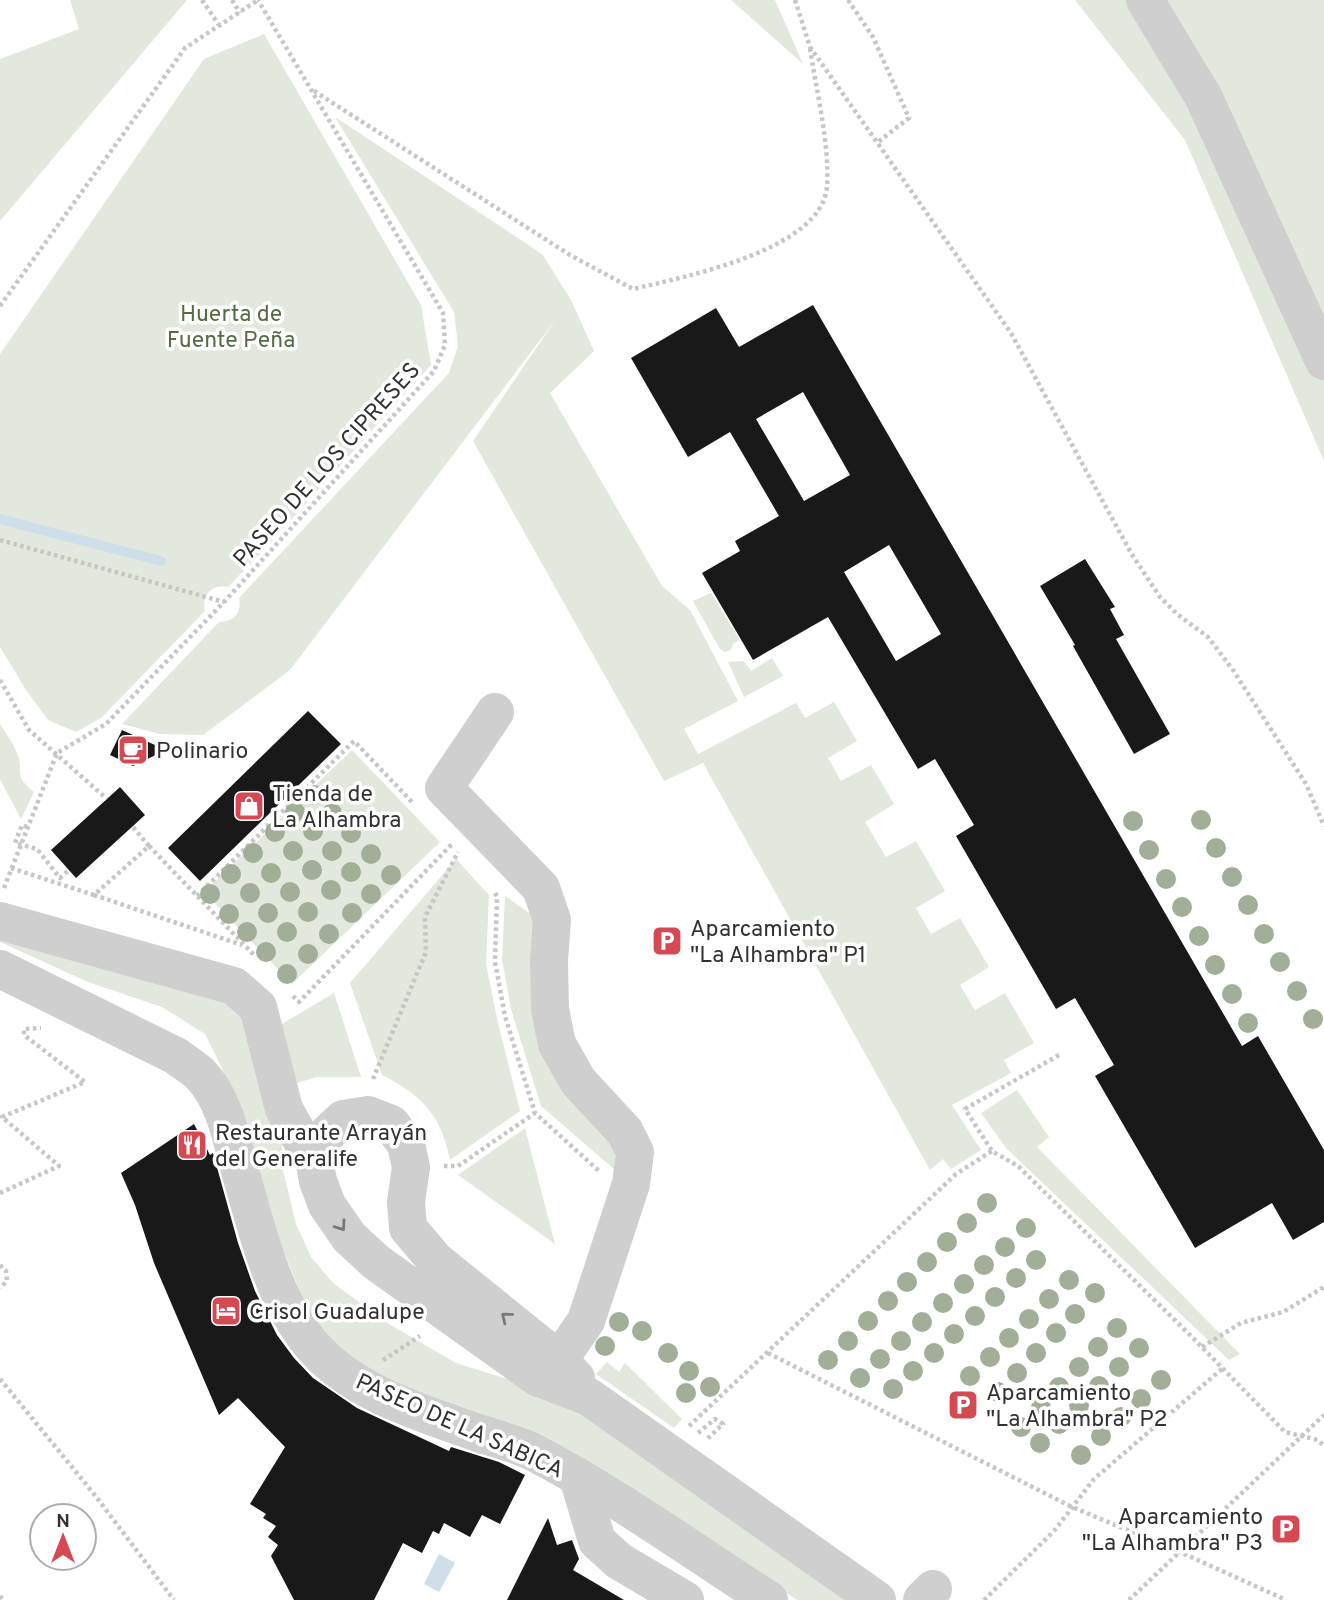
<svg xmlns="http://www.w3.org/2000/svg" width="1324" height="1600" font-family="Overpass,sans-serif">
	<rect width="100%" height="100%" fill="#fff"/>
	<!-- green -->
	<g fill="#e2e8dd">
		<polygon points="70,0 187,0 0,221 0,59 79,29"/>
		<polygon points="731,0 775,0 803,64"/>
		<polygon points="1075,0 1324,0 1324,461 1185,140"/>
		<path d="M 264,34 L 421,305 L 431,365 L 260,554 L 228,587 C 211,584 202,595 205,611 L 101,718 L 76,732 L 48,720 L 26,690 L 0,647 L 0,354 L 204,59 Z"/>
		<path d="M 335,117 L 542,254 L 571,300 L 594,351 L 550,393 L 662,586 L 690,610 L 738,701 L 684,729 L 698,754 L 796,703 L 805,718 L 834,702 L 857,741 L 828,758 L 841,781 L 871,765 L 894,804 L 865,822 L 886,857 L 916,841 L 945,891 L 916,908 L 931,934 L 960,918 L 989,967 L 960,985 L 975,1010 L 1005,993 L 1034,1043 L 1004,1060 L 1011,1073 L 952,1105 L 981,1150 L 951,1169 L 943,1159 L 930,1170 L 703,763 L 664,781 L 473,441 L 556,319 L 290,670 L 203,735 L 160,734 L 122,724 L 219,622 C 234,622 242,612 239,598 L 449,373 L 458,346 L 454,312 Z"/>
		<polygon points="711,593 740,640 733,644 731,650 725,652 720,649 693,601"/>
		<polygon points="772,658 783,676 744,697 728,662 744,661 751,671"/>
		<path d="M 0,724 C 6,733 13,743 17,753 C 25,771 11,774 34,792 L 21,819 L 0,779 Z"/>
		<polygon points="352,750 440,842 292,984 204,892"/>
		<path d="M 456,859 L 489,895 L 486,964 L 498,1023 L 520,1111 L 450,1160 C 441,1115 422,1095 382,1075 L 350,983 Z"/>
		<polygon points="505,896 535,917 531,968 616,1145 614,1169 541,1106 511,1009 502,960"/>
		<polygon points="0,931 234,1005 245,1014 282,1139 283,1170 296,1224 311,1257 333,1283 389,1324 456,1363 588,1404 864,1600 797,1600 615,1479 380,1375 348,1356 323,1334 307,1308 281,1245 239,1110 222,1068 205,1034 162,1007 88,982 0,942"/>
		<polygon points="334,993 361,1077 317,1077 290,1085 272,1030"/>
		<polygon points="1017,1090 1049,1137 1037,1147 1240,1354 1229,1360 1006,1148 981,1113"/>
		<polygon points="525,1128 555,1244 458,1175"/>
		<polygon points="607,1362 619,1372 625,1363 682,1419 674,1428 596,1374"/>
	</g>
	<!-- water -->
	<polygon fill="#cedfe9" points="439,1554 455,1563 439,1592 424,1584"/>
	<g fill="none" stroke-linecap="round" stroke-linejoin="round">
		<!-- stream -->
		<polyline stroke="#cedfe9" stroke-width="10" points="0,519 161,561"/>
	</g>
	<!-- building -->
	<g fill="#191919" fill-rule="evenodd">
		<path d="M 813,305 L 1242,1046 L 1258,1036 L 1324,1150 L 1324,1222 L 1293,1240 L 1272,1203 L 1195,1248 L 1095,1076 L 1114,1065 L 1075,998 L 1056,1009 L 956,836 L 974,825 L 935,759 L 918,769 L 828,617 L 753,660 L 702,573 L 740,551 L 735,541 L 779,516 L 730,432 L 688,457 L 631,358 L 716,308 L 739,347 ZM 803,392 L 850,475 L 804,501 L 756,419 ZM 889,545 L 941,634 L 896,661 L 844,572 Z"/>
		<polygon points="1085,559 1115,607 1110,609 1124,635 1116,639 1170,734 1134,754 1073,646 1075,645 1040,586"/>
		<polygon points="308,711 341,744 200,881 168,848"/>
		<polygon points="122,730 166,750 133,766 110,755"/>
		<polygon points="120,787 145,815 76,878 51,850"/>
		<polygon points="194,1124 210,1155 213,1153 238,1243 255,1291 277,1335 294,1358 313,1378 357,1408 449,1451 451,1447 499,1462 525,1475 500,1524 482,1515 470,1537 444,1523 439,1534 433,1531 422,1553 403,1543 374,1600 294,1600 271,1556 278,1545 268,1537 276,1526 263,1518 266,1514 250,1504 285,1447 238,1398 219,1415 154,1263 135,1205 121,1173"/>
		<polygon points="548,1518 557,1545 572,1540 579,1559 573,1570 624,1600 507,1600"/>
	</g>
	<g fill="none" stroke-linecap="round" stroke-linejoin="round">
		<!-- path -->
		<g stroke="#c6c6c6" stroke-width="4.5" stroke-dasharray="3.5 3.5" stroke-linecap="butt">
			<polyline points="202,0 219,25"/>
			<polyline points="232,0 240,13"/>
			<polyline points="795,0 810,47 1011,333 1131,553 1160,597 1177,614 1208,637 1233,670 1306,784 1324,826"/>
			<polyline points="848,0 873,37 909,118 878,142"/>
			<path d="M 314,91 L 570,255 L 633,289 C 684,277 823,250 827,186 C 830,146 816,89 810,48"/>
			<polyline points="0,306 185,48 258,0"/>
			<polyline points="0,540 224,602"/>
			<polyline points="0,680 29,730 107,799"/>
			<polyline points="27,827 22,825 15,843 37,849 60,878 69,870"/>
			<polyline points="149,846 255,956"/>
			<polyline points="11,868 94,895 149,846 132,826"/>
			<polyline points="4,888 57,753 106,724 224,602 434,371 445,345 443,313 258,0"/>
			<polyline points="495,893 497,896 495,962 505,1016 535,1113 599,1171"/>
			<polyline points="94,895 242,945"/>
			<polyline points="197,896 354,741 412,802"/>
			<polyline points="293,996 299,1002 452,844"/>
			<polyline points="1059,1055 965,1109 992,1151 1018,1166 1193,1338 1285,1432 1318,1440 1324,1446"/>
			<polyline points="373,1079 426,952 425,917 458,852"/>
			<polyline points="444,1166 458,1166 535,1113"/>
			<polyline points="0,1193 59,1166 2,1117 85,1082 24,1035 24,1029 41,1028"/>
			<polyline points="0,1265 6,1271 7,1281 0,1288"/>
			<polyline points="1202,1347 1241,1323 1283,1312 1324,1287"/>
			<polyline points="768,1353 1072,1507 1180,1552 1286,1600"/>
			<polyline points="383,1360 420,1336"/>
			<polyline points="0,1379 94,1494 174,1600"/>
			<polyline points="689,1426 956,1174 992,1151"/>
			<polyline points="698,1433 715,1419 723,1424 706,1440"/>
			<polyline points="0,1596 3,1600"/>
			<polyline points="984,1600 1054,1531 1094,1479 1223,1368"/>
			<polyline points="1129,1600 1324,1415"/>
		</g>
		<!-- minor -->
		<g stroke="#cfcfcf" stroke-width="38">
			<polyline points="1145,0 1204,98 1324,361"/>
			<polyline points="495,712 444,788 541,888 552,920 549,961 550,1009 557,1044 578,1081 625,1132 635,1152 631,1184 586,1321 559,1360"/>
			<polyline points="0,921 234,986 258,1007 284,1109 315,1164 318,1181 327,1205 349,1237 376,1262 537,1377 589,1397 877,1600"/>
			<path d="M 0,969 L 176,1056 C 184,1062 194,1068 201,1075 C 224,1099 231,1137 239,1167 C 256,1226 271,1295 310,1343 C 351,1393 422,1413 481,1434 C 497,1439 516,1444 531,1451 C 614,1494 691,1550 769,1600"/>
			<polyline points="315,1164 327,1134 343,1119 368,1115 391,1124 406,1144 411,1167 406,1202 408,1228 435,1260 559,1360 576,1378"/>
			<polyline points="578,1477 597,1541 619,1561 685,1600"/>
			<polyline points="922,1600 933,1589"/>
		</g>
	</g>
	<!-- trees -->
	<g fill="#a2ae98">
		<circle cx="314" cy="795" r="10"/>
		<circle cx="295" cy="812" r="10"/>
		<circle cx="332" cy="813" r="10"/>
		<circle cx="1201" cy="820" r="10"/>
		<circle cx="1133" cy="821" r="10"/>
		<circle cx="313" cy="831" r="10"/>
		<circle cx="275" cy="832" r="10"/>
		<circle cx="351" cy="833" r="10"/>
		<circle cx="1216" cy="848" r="10"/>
		<circle cx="1149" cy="850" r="10"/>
		<circle cx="293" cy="851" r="10"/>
		<circle cx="332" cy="851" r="10"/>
		<circle cx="253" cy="853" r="10"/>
		<circle cx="371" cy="854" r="10"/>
		<circle cx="312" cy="870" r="10"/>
		<circle cx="351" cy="872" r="10"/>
		<circle cx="271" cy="873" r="10"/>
		<circle cx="231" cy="874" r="10"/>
		<circle cx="391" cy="875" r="10"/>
		<circle cx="1232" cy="877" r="10"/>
		<circle cx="1166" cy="879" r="10"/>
		<circle cx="331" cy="890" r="10"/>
		<circle cx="290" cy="892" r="10"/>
		<circle cx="250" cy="893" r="10"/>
		<circle cx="210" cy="894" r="10"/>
		<circle cx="371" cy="894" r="10"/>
		<circle cx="1248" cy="905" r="10"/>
		<circle cx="1182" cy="907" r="10"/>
		<circle cx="308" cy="912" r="10"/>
		<circle cx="268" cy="913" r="10"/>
		<circle cx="352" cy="913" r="10"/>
		<circle cx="229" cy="914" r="10"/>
		<circle cx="247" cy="932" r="10"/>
		<circle cx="287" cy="932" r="10"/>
		<circle cx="329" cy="934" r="10"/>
		<circle cx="1264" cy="934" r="10"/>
		<circle cx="1199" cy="936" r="10"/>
		<circle cx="266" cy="952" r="10"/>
		<circle cx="308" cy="954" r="10"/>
		<circle cx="1280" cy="962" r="10"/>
		<circle cx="1215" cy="965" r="10"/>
		<circle cx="287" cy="974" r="10"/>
		<circle cx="1297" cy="991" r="10"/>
		<circle cx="1232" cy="994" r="10"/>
		<circle cx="1313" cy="1019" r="10"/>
		<circle cx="1248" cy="1023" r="10"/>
		<circle cx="987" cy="1203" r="10"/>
		<circle cx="967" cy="1223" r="10"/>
		<circle cx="1026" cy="1228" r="10"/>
		<circle cx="947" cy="1242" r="10"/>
		<circle cx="1005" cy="1247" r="10"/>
		<circle cx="1036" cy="1260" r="10"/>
		<circle cx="927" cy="1262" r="10"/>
		<circle cx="984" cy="1265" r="10"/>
		<circle cx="1016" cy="1278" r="10"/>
		<circle cx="1069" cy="1280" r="10"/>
		<circle cx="907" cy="1282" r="10"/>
		<circle cx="964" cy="1284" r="10"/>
		<circle cx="1095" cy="1293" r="10"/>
		<circle cx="995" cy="1297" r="10"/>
		<circle cx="1049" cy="1299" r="10"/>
		<circle cx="888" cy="1301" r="10"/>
		<circle cx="943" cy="1303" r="10"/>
		<circle cx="1075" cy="1314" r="10"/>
		<circle cx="975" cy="1316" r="10"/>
		<circle cx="1029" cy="1319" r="10"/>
		<circle cx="868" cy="1321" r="10"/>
		<circle cx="619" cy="1322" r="10"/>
		<circle cx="922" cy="1322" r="10"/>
		<circle cx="1117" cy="1328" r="10"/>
		<circle cx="642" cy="1331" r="10"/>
		<circle cx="1056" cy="1333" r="10"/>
		<circle cx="954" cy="1334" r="10"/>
		<circle cx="1009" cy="1338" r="10"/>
		<circle cx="848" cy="1341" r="10"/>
		<circle cx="901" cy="1341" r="10"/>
		<circle cx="605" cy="1346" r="10"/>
		<circle cx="1098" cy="1347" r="10"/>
		<circle cx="1139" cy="1348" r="10"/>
		<circle cx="668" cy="1353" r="10"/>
		<circle cx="934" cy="1353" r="10"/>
		<circle cx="1036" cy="1353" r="10"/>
		<circle cx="990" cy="1357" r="10"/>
		<circle cx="880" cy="1359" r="10"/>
		<circle cx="828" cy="1360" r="10"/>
		<circle cx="1079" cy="1367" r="10"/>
		<circle cx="1119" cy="1367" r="10"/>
		<circle cx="689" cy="1371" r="10"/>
		<circle cx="913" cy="1371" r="10"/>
		<circle cx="1017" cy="1373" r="10"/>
		<circle cx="970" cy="1376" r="10"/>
		<circle cx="860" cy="1378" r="10"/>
		<circle cx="1161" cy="1380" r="10"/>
		<circle cx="1099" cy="1386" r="10"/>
		<circle cx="710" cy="1387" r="10"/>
		<circle cx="1059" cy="1387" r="10"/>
		<circle cx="893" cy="1389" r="10"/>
		<circle cx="998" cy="1392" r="10"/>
		<circle cx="686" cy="1393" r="10"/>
		<circle cx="1141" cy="1399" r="10"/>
		<circle cx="1079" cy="1405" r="10"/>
		<circle cx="1041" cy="1407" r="10"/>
		<circle cx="1121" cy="1417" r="10"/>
		<circle cx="1059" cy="1424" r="10"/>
		<circle cx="1021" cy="1427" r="10"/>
		<circle cx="1101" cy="1436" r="10"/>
		<circle cx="1040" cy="1443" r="10"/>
		<circle cx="1081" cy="1455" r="10"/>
	</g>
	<!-- one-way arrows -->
	<defs><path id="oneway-chevron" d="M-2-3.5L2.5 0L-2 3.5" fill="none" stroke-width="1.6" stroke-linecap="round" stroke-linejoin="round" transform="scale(1.75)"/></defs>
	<g stroke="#797979">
		<use href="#oneway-chevron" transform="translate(341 1226) rotate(55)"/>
		<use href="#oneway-chevron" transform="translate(506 1317) rotate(-141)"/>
	</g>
	<!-- icons -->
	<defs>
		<g id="cafe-square" transform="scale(1.575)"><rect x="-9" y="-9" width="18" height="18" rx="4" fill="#d54952" stroke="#fff"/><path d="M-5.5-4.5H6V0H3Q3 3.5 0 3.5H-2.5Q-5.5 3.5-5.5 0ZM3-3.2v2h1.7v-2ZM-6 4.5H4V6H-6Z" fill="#fff"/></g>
		<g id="shop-square" transform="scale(1.575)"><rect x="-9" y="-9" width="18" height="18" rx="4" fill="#d54952" stroke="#fff"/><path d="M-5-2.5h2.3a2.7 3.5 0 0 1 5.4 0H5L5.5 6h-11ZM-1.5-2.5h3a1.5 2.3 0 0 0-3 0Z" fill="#fff"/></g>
		<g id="parking-square" transform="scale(1.575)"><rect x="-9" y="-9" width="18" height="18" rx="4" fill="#d54952" stroke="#fff"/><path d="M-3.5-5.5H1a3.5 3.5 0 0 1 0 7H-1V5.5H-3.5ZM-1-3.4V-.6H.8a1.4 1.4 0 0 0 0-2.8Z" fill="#fff"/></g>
		<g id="restaurant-square" transform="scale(1.575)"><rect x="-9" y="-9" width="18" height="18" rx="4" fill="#d54952" stroke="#fff"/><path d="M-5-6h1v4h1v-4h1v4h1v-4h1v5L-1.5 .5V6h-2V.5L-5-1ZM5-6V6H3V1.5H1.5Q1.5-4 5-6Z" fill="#fff"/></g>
		<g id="hotel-square" transform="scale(1.575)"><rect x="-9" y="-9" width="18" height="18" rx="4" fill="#d54952" stroke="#fff"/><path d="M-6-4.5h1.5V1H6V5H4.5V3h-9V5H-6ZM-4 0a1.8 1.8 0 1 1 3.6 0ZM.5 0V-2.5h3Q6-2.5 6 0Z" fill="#fff"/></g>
	</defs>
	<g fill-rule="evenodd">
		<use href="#cafe-square" x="133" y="750"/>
		<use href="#shop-square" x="249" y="806"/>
		<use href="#parking-square" x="667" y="941"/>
		<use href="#restaurant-square" x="192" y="1145"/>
		<use href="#hotel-square" x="226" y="1311"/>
		<use href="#parking-square" x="963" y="1405"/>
		<use href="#parking-square" x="1286" y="1529"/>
	</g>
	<g text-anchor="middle" stroke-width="7" stroke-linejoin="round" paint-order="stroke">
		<!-- park labels -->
		<g font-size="23" fill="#556b43" stroke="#fff">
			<text x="231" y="321">Huerta de<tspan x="231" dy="26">Fuente Peña</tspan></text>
		</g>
		<!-- street labels -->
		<g font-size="23" fill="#323232" stroke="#fff">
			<text transform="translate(326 464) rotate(-48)" y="8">PASEO DE LOS CIPRESES</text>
			<text transform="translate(460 1425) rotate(24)" y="8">PASEO DE LA SABICA</text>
		</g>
		<!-- poi labels -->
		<g font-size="23" fill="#323232" stroke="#fff" text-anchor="start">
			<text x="156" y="758">Polinario</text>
			<text x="272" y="801">Tienda de<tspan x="272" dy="26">La Alhambra</tspan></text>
			<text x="690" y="936">Aparcamiento<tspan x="690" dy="26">"La Alhambra" P1</tspan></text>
			<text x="215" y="1140">Restaurante Arrayán<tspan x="215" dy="26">del Generalife</tspan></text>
			<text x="249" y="1319">Crisol Guadalupe</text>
			<text x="986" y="1400">Aparcamiento<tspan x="986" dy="26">"La Alhambra" P2</tspan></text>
			<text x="1263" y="1524" text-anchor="end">Aparcamiento<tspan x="1263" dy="26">"La Alhambra" P3</tspan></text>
		</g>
	</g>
	<!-- north arrow -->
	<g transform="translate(63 1537)"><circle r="33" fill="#ffffff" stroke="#adadad" stroke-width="2"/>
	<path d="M0-5L12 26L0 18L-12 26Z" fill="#d54952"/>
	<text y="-10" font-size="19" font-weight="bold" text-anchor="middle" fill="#323232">N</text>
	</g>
</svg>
